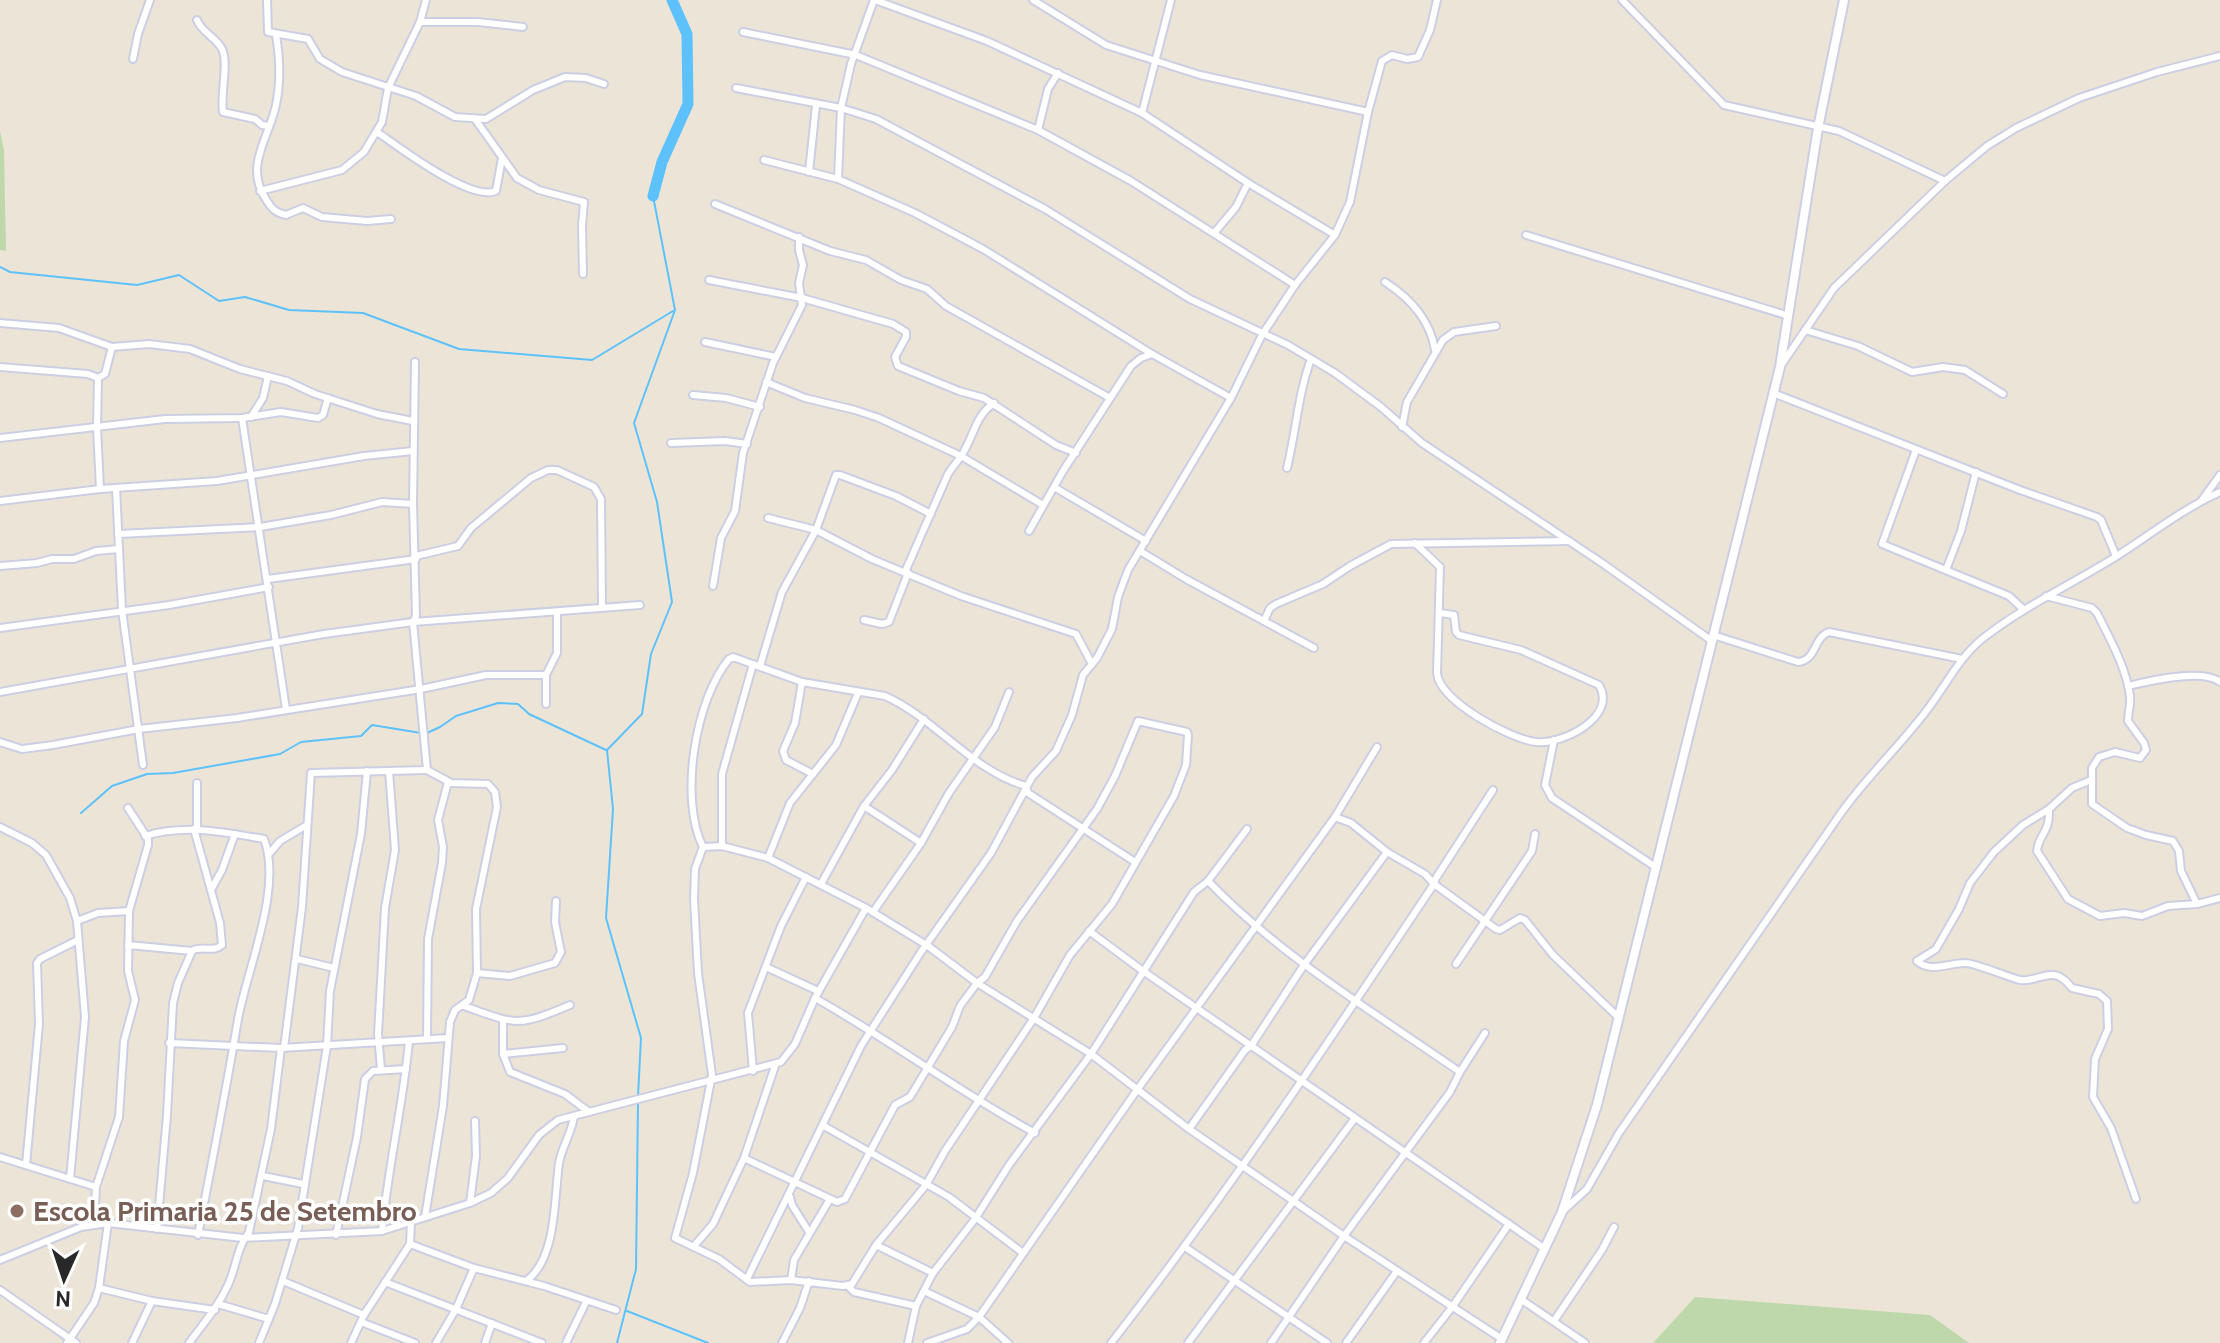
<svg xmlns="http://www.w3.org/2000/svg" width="2220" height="1343" font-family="Cabin,sans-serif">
	<rect width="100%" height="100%" fill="#ece5d7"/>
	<!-- cemetery -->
	<g fill="#bed8ac">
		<polygon points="0,131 4,150 6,251 0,250"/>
		<polygon points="1695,1297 1930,1315 1969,1343 1653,1343"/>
	</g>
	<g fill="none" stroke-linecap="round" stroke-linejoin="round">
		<!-- stream -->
		<g stroke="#5dc2fb" stroke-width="2">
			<polyline points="0,267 10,272 137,285 179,275 219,301 245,297 289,310 363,313 459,349 592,360 673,311"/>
			<polyline points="427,733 440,727 456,716 498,703 518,704 529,714 606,750"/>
			<polyline points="81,813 112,786 147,774 173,773 280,754 301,742 361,736 372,725 421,733"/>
			<polyline points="638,1096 641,1038 606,918 613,809 607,750 642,714 651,654 672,602 657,502 634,423 675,310 653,196"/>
			<polyline points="627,1311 708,1343"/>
			<polyline points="617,1343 636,1269 638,1102"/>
		</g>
		<!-- river -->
		<polyline stroke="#5dc2fb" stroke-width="11" points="653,196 662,162 688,104 687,34 672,0"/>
		<!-- minor casing -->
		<g stroke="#cccfe3" stroke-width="10">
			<g id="minor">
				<polyline points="267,0 268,32 308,39 320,59 342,72 416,96 455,117 486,119 533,90 565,77 586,78 604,84"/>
				<polyline points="875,0 987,41 1142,113 1248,183 1335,235"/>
				<polyline points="1033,0 1106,45 1200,75 1368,112"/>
				<polyline points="1622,0 1724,105 1839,131 1945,181"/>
				<path d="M 197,20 C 202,33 216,37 222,49 C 229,63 220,95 223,112 L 255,119 L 262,125 L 269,126"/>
				<polyline points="420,22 478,22 523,27"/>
				<polyline points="743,32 856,55 1038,130 1131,181 1295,285"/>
				<path d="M 276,35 C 280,59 281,81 276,105 C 269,139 243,166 267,201 C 272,209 276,213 286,215 L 303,208 L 322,217 L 367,221 L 391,219"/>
				<polyline points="133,59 138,34 150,0"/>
				<polyline points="736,88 841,108 876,119 1045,209 1190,299 1288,345 1335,373 1381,407 1422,443 1602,563 1712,641"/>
				<polyline points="1142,113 1171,0"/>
				<polyline points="475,119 517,178 539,190 584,202 582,226 583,274"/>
				<polyline points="1038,130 1048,89 1058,73"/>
				<path d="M 377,132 C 400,148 471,202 496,191 L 502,158"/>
				<polyline points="764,160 838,179 915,213 983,249 1152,354 1231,398"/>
				<polyline points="809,172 816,105"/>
				<polyline points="838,179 841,108 851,64 874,0"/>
				<polyline points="260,191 342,170 364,152 382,122 388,88 420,22 426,0"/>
				<polyline points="715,204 830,251 866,260 901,280 927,289 946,306 1110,398"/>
				<polyline points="1215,232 1236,207 1248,183"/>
				<polyline points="1526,235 1786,315"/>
				<polyline points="709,280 802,298 893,324 906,332 906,337 895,357 898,366 959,391 984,398 1056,445 1076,453"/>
				<path d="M 1385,282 C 1410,298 1430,319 1435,350"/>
				<polyline points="0,323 59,328 112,347 149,344 190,349 240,369 287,381 315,394 377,414 413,421"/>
				<polyline points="1805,330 1858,346 1912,372 1943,367 1965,370 2003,394"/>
				<polyline points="705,342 776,357"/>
				<polyline points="415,362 413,504 416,616 413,622 640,605"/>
				<polyline points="1782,364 1834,288 1945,181 1987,146 2016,128 2079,98 2157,72 2220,56"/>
				<polyline points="0,367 88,374 98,378"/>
				<polyline points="766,382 805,398 855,410 879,418 961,456 1043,505"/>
				<polyline points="1773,393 2020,490 2097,517 2101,520 2116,556"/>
				<polyline points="693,395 726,398 760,407"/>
				<polyline points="251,417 263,398 268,376"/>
				<polyline points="242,418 286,709"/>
				<polyline points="1402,427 1407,402 1443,340 1454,332 1496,326"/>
				<polyline points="0,438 165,419 242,418 281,412 318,418 323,415 328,398"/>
				<polyline points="671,443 725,441 747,444"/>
				<polyline points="1916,450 1882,544 2009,596 2024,610"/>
				<path d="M 1287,468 C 1296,432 1298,394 1311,359"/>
				<polyline points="1054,487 1146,541"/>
				<polyline points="116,488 122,610 143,765"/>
				<polyline points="100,489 97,427 98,378 105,374 112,347"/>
				<polyline points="2202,500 2220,475"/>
				<polyline points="0,501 100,489 217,481 364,456 413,451"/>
				<polyline points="768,518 816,530 872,559 961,596 1076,634 1092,664"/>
				<polyline points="1029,531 1063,471 1131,366 1141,358 1152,354"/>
				<polyline points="118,534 260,527 331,515 382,502 413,504"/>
				<path d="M 1415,543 L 1440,567 L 1437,673 C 1439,701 1510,739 1536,742 C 1562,745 1618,717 1599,685 L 1521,650 L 1459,635 L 1456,632 L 1454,615 L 1440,613"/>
				<polyline points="1140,551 1186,579 1314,648"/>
				<polyline points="416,556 458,546 471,528 531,478 548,470 557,470 594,487 601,499 602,607"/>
				<polyline points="0,566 37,563 52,559 74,559 96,551 119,549"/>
				<polyline points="1946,570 1961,531 1976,472"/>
				<path d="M 905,572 L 948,474 C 953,466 959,460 963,453 C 974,435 976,415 994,403"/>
				<polyline points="268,579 416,559"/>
				<polyline points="713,586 721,538 735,511 743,453 773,363 802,305 799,283 803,265 799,250 799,237"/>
				<path d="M 2046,596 L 2092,608 L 2097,613 C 2110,639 2126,667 2130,696 C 2131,705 2128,713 2128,721 L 2144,743 L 2146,750 L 2140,758 L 2115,752 L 2099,757 L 2092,768 L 2092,804 L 2127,828 L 2146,835 L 2173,841 L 2179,851 L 2181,871 L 2197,904"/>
				<polyline points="864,620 882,624 889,622 908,573"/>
				<polyline points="1264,621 1270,608 1276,604 1323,584 1350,566 1391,544 1569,541"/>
				<polyline points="0,628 169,605 269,587"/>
				<path d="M 1713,635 L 1798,662 C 1817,660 1813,638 1829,632 L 1962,659"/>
				<polyline points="760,666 782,592 816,530 836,475 840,475 896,496 931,514"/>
				<polyline points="802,682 795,723 783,751 786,760 813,774"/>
				<path d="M 2128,686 C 2149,681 2203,668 2220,682"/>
				<polyline points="0,692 324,634 413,622 427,770 451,783 488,784 495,792 497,807 476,909 477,973 469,1000 455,1010 450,1022 443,1106 425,1217"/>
				<polyline points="546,704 546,675 557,653 557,612"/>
				<polyline points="1554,740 1545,785 1552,798 1657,868"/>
				<polyline points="0,742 22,749 53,745 139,729 237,718 421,689 486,675 546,675"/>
				<polyline points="864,806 921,843"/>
				<path d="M 2049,809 C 2050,834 2039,833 2037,851 L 2068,899 L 2100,916 L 2124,913 L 2142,916 L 2168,906 L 2197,904 L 2220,898"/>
				<polyline points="1335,817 1351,823 1387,852 1425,874 1434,884 1496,929 1500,930 1520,918 1525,920 1553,955 1618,1017"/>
				<polyline points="0,827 32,843 46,855 70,898 77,921 85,1017 70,1179"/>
				<polyline points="197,829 197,783"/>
				<path d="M 145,836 C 185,824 223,832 264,839 C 283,888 247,969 238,1019 C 226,1091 212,1163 198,1235"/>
				<polyline points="722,846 722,774 753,664"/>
				<polyline points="703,847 722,846 768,858 866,908 928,946 977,983 1091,1054 1189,1129 1344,1236 1502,1339"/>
				<polyline points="268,855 280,841 307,825"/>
				<polyline points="768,858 790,803 836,745 858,693"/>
				<path d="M 1208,881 C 1279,955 1375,1013 1460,1072"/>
				<polyline points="821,884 864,806 892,770 924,719"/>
				<polyline points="212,888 222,870 235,834"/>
				<polyline points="873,912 921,843 949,793 995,727 1009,692"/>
				<polyline points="77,921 98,913 129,911"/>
				<polyline points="1089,931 1143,971 1545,1249"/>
				<path d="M 128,945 L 192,951 C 201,945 214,953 222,945 L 220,923 L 194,829"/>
				<polyline points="297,959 334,968"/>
				<path d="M 1917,961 C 1929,973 1949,963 1965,963 C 1976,963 2007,977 2020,980 C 2033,983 2051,968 2063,979 C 2067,981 2069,985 2072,988 L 2099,994 L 2107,1001 L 2108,1029 L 2095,1059 L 2093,1097 L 2111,1128 L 2136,1199"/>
				<polyline points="1917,961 1936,949 1959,909 1970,883 1994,852 2023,825 2049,809 2072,788 2091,780"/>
				<polyline points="1456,964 1532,851 1535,834"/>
				<polyline points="766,967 818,991"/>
				<polyline points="477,973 510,976 555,963 561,952 555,922 556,901"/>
				<path d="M 815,998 C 890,1040 959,1092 1035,1133"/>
				<path d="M 464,1006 C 517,1025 518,1027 570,1005"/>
				<polyline points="503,1020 503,1054 510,1072 565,1094 589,1112"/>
				<polyline points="427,1039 428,939 442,863 443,847 438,820 448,782"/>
				<polyline points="169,1043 281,1048 448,1038"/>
				<polyline points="284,1048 302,907 311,773 427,770"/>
				<polyline points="503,1054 563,1048"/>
				<polyline points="381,1069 378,1034 380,999 385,908 395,850 389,771"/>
				<polyline points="753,1071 748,1013 781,926 806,877"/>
				<polyline points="824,1126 949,1197 1023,1253"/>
				<polyline points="1189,1129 1245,1050 1251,1046 1304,965 1387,852"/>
				<polyline points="0,1157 96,1187"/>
				<path d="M 744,1158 L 837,1202 L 845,1199 L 895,1105 L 910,1097 L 952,1027 L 960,1006 L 977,983 L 985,977 L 1017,921 L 1097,809 L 1115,776 L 1138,721 L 1187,732 L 1188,735 L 1186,765 L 1174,796 L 1112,904 L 1070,955 L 1034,1018 L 945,1151 L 926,1185 L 876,1245 L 852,1284 L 843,1286 L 791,1280 L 750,1282 L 719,1259 L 675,1238 L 693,1173 L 712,1075 L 698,973 L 694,899 L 695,869 L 703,847 C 679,799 695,700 729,659 L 733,657 L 802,682 L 885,696 C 936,719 972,771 1026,786 L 1028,793 L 1135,862"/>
				<polyline points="26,1165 39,1024 37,963 40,959 78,940"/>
				<polyline points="263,1176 303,1184"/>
				<polyline points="790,1197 792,1205 809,1232"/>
				<polyline points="470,1203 476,1156 475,1121"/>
				<path d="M 1562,1212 L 1587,1189 L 1619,1133 L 1841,813 C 1868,775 1903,743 1930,706 C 1947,683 1960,657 1982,639 C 2024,606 2072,584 2117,556 C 2151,534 2183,509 2220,492"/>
				<polyline points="94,1224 96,1187 119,1117 124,1041 135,1000 128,971 129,911 148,845 148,839 128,808"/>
				<polyline points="157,1229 167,1115 173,1003 178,983 192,951"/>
				<path d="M 382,1231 C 388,1167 403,1105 409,1041"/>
				<polyline points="336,1235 357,1137 365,1079 373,1071 406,1069"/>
				<polyline points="410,1244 474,1268 544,1286 616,1310"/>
				<polyline points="876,1245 933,1273"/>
				<polyline points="694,1246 713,1224 744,1158 775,1066"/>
				<polyline points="1185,1247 1327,1343"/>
				<polyline points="0,1260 81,1227 108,1223 243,1238 382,1231 470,1203 491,1193 508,1178 539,1135 558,1120 781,1062 795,1044 815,998 866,908"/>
				<polyline points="747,1279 861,1046 921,952 991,853 1032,777 1056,751 1072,715 1083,675 1097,658 1112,629 1118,597 1128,570 1231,398 1262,335 1295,285 1335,235 1350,202 1368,112 1382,61 1392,55 1407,59 1418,57 1430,30 1437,0"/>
				<polyline points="791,1280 794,1260 830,1199"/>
				<polyline points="283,1281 364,1315"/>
				<path d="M 526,1281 C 557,1259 554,1198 559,1163 C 562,1146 572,1133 574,1116"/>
				<polyline points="385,1282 542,1343"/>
				<polyline points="848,1286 854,1292 916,1306"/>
				<polyline points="99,1288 152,1301 215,1310"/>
				<polyline points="0,1290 76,1343"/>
				<polyline points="924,1291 979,1317 1008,1343"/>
				<polyline points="1522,1300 1585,1343"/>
				<polyline points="218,1304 269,1319"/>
				<polyline points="1554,1321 1602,1250 1614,1227"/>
				<polyline points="361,1322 415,1343"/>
				<polyline points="67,1343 94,1303 99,1288 108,1223"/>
				<polyline points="132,1343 152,1301"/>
				<path d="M 189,1343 C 203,1324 218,1307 228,1285 C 236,1268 237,1247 249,1232 L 271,1129 L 281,1048"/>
				<polyline points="259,1343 275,1304 298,1228 327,1046 330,991 361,834 367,771"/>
				<polyline points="351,1343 364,1315 410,1244 411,1222"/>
				<polyline points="436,1343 456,1309 474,1268"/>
				<polyline points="485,1343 492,1323"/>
				<polyline points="566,1343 586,1302"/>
				<polyline points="782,1343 800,1308 809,1281"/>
				<polyline points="908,1343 916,1306 933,1273 975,1219 1009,1165 1091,1054 1194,892 1208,881 1247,829"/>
				<polyline points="927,1343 967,1329 979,1317 1137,1090 1335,817 1377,747"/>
				<path d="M 1111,1343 C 1226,1196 1330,1040 1434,884 L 1436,878 L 1493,790"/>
				<polyline points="1188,1343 1355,1118"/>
				<polyline points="1271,1343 1344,1236 1450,1092 1460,1072 1485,1033"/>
				<polyline points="1346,1343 1397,1271"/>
				<polyline points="1424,1343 1453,1306 1509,1224"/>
			</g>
		</g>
		<!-- tertiary casing -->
		<g stroke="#cccfe3" stroke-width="12">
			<polyline id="tertiary" points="1500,1343 1562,1212 1597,1105 1780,367 1818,128 1844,0"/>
		</g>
		<!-- minor -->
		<use href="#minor" stroke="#fff" stroke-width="6"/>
		<!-- tertiary -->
		<use href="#tertiary" stroke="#fff" stroke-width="8"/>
	</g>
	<!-- markers -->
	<circle fill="#8d6e63" stroke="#fff" stroke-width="3" cx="17" cy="1211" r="8"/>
	<g text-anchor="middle" stroke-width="7" stroke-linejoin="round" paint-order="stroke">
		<!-- education labels -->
		<g font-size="28" font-weight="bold" fill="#785e54" stroke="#fff" text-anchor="start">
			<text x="33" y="1221">Escola Primaria 25 de Setembro</text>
		</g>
	</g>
	<!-- north arrow -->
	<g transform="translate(64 1279) rotate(183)" stroke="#ffffff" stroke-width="6" paint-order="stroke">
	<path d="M0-6L14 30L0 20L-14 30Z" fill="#282828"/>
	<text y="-12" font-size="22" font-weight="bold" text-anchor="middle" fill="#282828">N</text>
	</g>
</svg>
